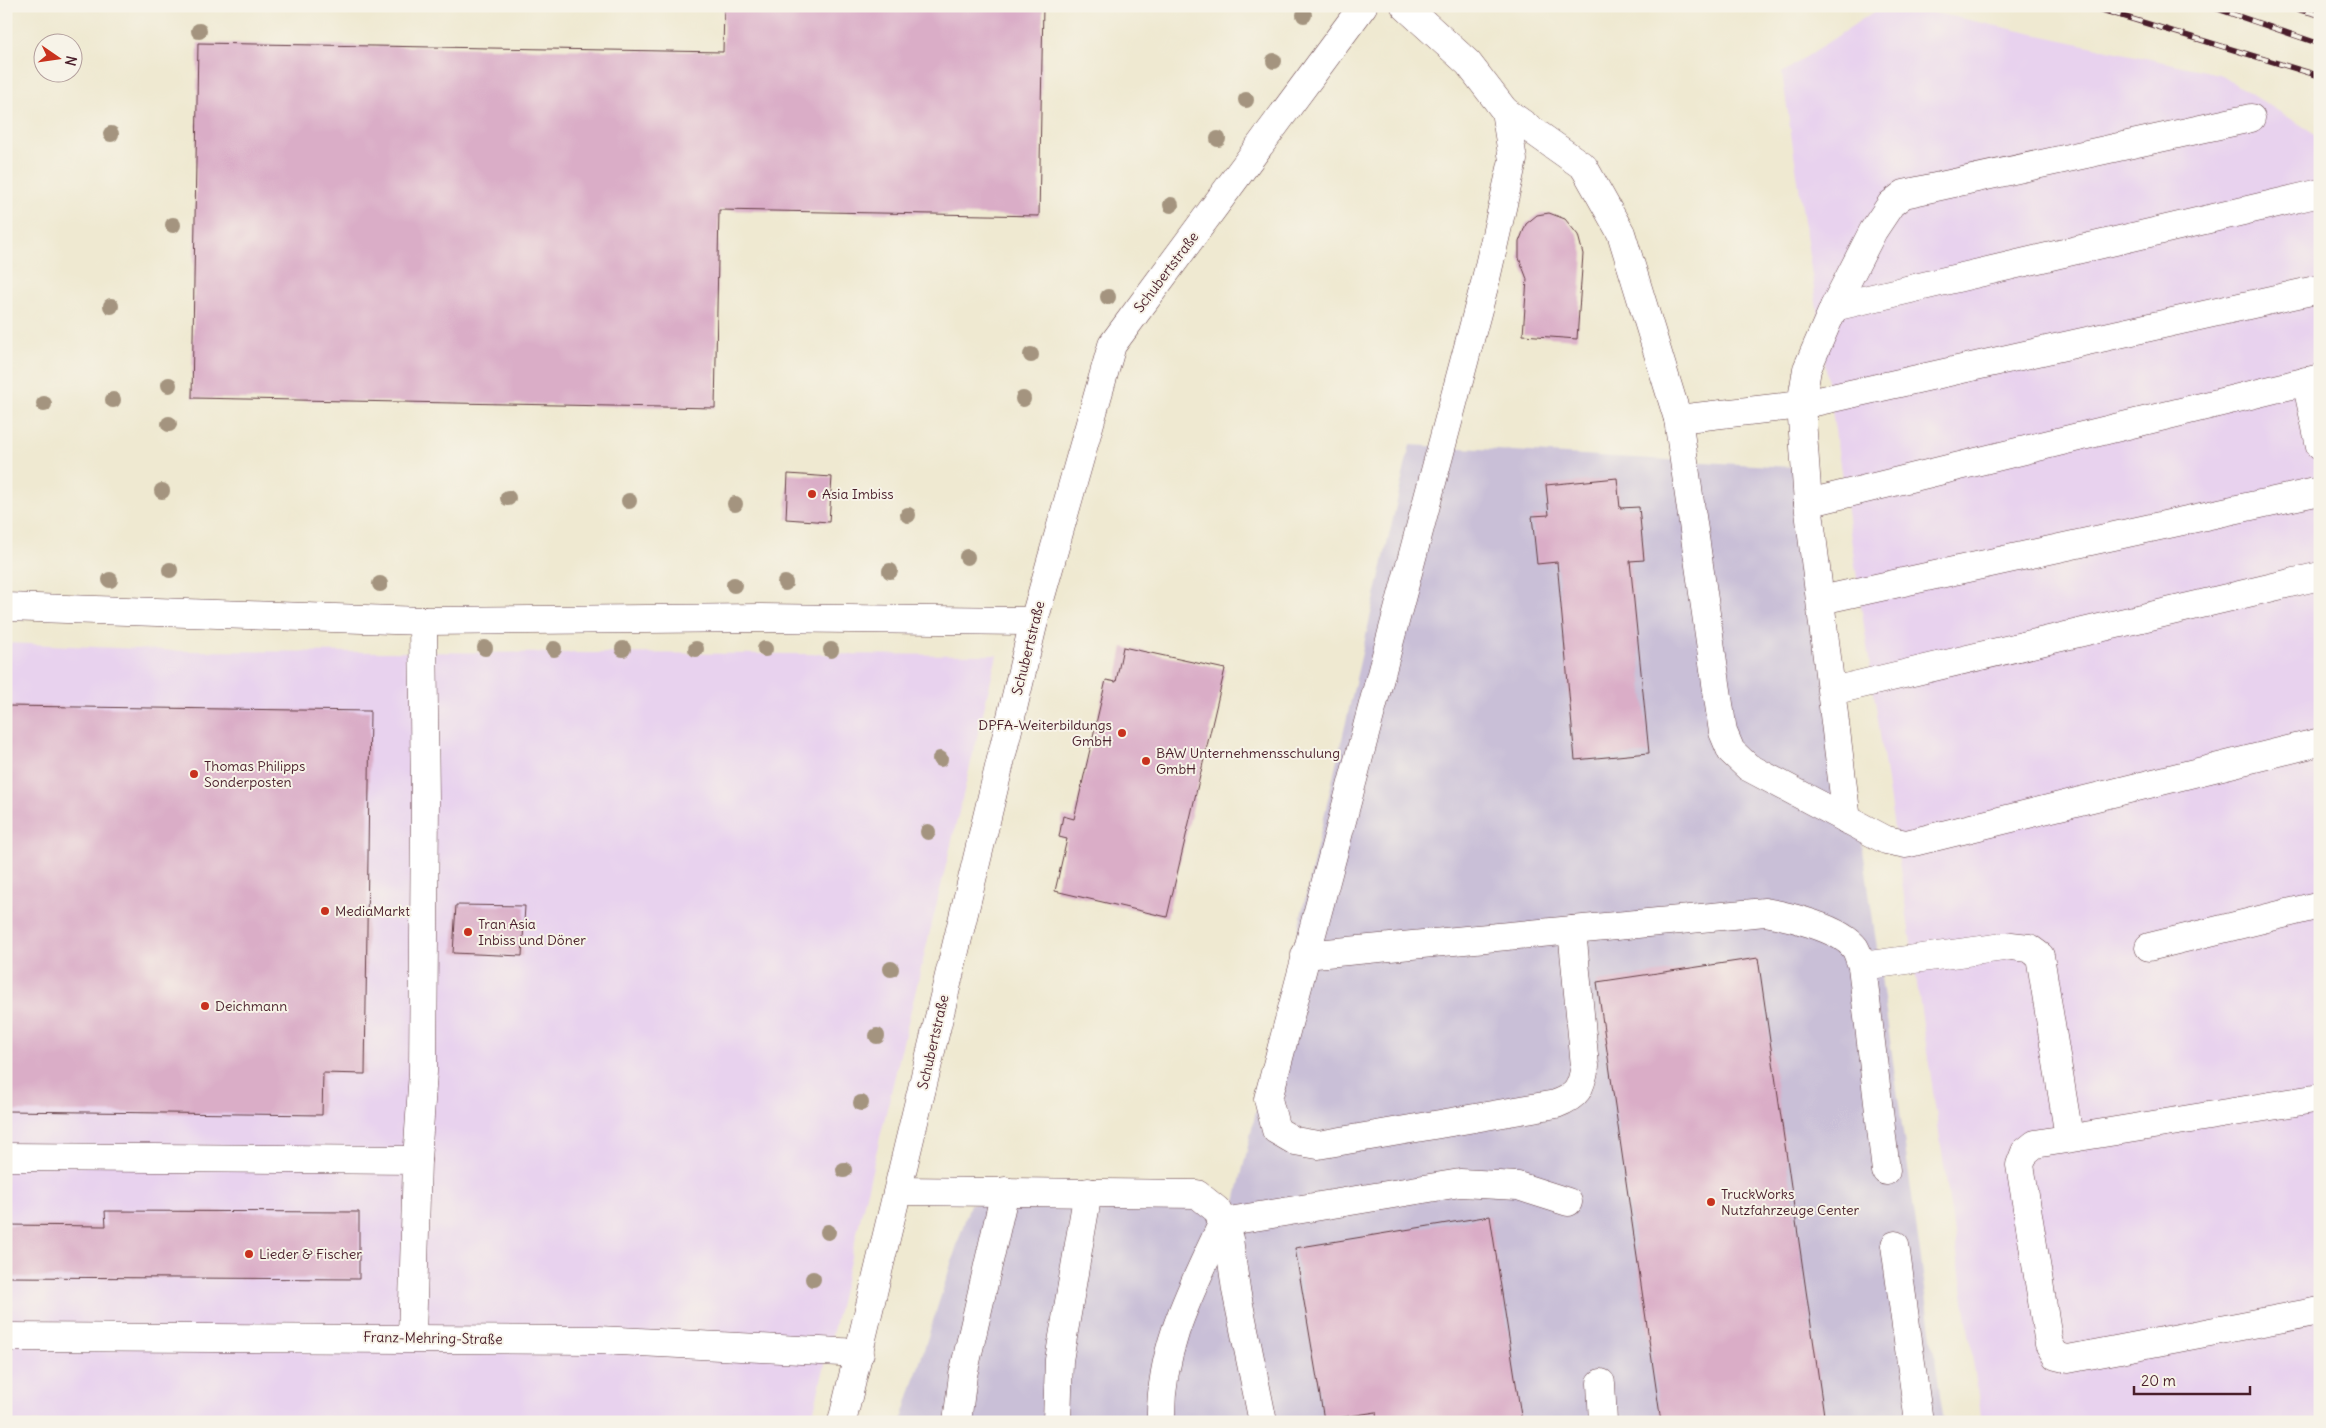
<svg xmlns="http://www.w3.org/2000/svg" width="2326" height="1428" font-family="Delius,sans-serif">
	<rect width="100%" height="100%" fill="#f7f3e8"/>
	<filter id="ink" filterUnits="userSpaceOnUse"><feTurbulence type="fractalNoise" baseFrequency=".02" numOctaves="2"/><feDisplacementMap in="SourceGraphic" scale="10" xChannelSelector="R" yChannelSelector="G"/><feConvolveMatrix kernelMatrix="1 2 1 2 8 2 1 2 1" color-interpolation-filters="sRGB"/></filter>
	<filter id="wash" filterUnits="userSpaceOnUse"><feTurbulence type="fractalNoise" baseFrequency=".0096" numOctaves="4" result="noise"/><feDisplacementMap in="SourceGraphic" scale="20" xChannelSelector="R" yChannelSelector="G"/><feGaussianBlur stdDeviation="1.12" result="paint"/><feColorMatrix in="noise" values="0 0 0 0 0 0 0 0 0 0 0 0 0 0 0 0 0 1.4 0 .05"/><feComposite in="paint" operator="in"/></filter>
	<g filter="url(#wash)">
		<rect width="100%" height="100%" fill="#efe9d1"/>
		<!-- built -->
		<g fill="#e8d2ee">
			<polygon points="1882,6 1904,6 2219,74 2320,137 2320,1422 1982,1422 1782,73"/>
			<polygon points="6,643 184,651 997,655 811,1422 6,1422"/>
		</g>
		<!-- industrial -->
		<polygon fill="#c9bfd7" points="1410,445 1809,468 1944,1422 901,1422 970,1204 1235,1202"/>
		<g id="blocks">
			<!-- building -->
			<g fill="#daadc7">
				<polygon points="724,6 1043,6 1039,216 719,210 715,408 192,398 198,43 723,52"/>
				<polygon points="1549,213 1565,219 1578,235 1583,254 1577,339 1523,335 1527,279 1519,258 1519,242 1526,224 1537,215"/>
				<polygon points="788,474 832,477 829,522 786,519"/>
				<polygon points="1617,478 1620,508 1639,507 1644,560 1630,561 1649,753 1575,760 1557,562 1537,564 1532,516 1549,515 1546,485"/>
				<polygon points="1123,647 1225,669 1167,917 1055,891 1067,839 1059,837 1063,816 1074,819 1106,680 1116,682"/>
				<polygon points="6,706 370,711 365,1074 323,1073 322,1115 6,1111"/>
				<polygon points="456,905 525,906 522,956 453,953"/>
				<polygon points="1758,958 1825,1422 1661,1422 1597,982"/>
				<polygon points="105,1211 359,1212 359,1279 6,1277 6,1225 106,1226"/>
				<polygon points="1490,1216 1522,1422 1377,1422 1376,1412 1324,1420 1295,1248"/>
			</g>
		</g>
	</g>
	<g filter="url(#ink)">
		<use href="#blocks" fill-opacity="0" stroke="#633d44" stroke-width="1"/>
		<g fill="none" stroke-linecap="round" stroke-linejoin="round">
			<!-- minor casing -->
			<g stroke="#633d44" stroke-width="29">
				<g id="minor">
					<path d="M 1405,6 L 1468,63 L 1505,111 L 1513,160 L 1485,283 L 1268,1099 L 1276,1130 L 1295,1141 L 1318,1145 L 1556,1104 C 1578,1096 1581,1088 1585,1066 L 1572,930"/>
					<polyline points="1505,111 1584,167 1621,233 1678,419 1723,732 1731,751 1748,767 1886,840 1906,844 2320,742"/>
					<polyline points="1834,307 2320,193"/>
					<polyline points="2306,381 2320,446"/>
					<polyline points="1678,419 1801,405 2320,289"/>
					<polyline points="1808,503 2320,378"/>
					<polyline points="1821,600 2320,491"/>
					<polyline points="6,607 423,621 761,618 1034,621"/>
					<polyline points="1832,691 2320,576"/>
					<polyline points="1847,820 1808,503 1801,405 1807,369 1834,307 1873,231 1891,204 1904,194 2251,118"/>
					<polyline points="2149,947 2320,905"/>
					<path d="M 1305,955 L 1765,912 C 1788,916 1840,928 1855,948 C 1858,953 1860,961 1862,966 L 1886,1171"/>
					<polyline points="1862,966 2011,946 2029,948 2040,956 2069,1137"/>
					<polyline points="2320,1098 2035,1144 2025,1152 2020,1165 2049,1344 2056,1356 2068,1359 2320,1311"/>
					<polyline points="6,1157 417,1160"/>
					<polyline points="898,1191 1197,1194 1217,1210 1229,1239 1236,1290 1263,1422"/>
					<polyline points="1895,1245 1919,1422"/>
					<polyline points="6,1337 598,1340 860,1353"/>
					<polyline points="412,1338 417,1160 423,1072 425,802 423,621"/>
					<polyline points="1601,1383 1603,1422"/>
					<polyline points="842,1422 1034,621 1112,345 1363,6"/>
					<polyline points="957,1422 963,1375 1005,1191"/>
					<polyline points="1057,1422 1059,1360 1088,1192"/>
					<path d="M 1161,1422 C 1159,1347 1193,1287 1223,1222 L 1460,1183 L 1518,1186 L 1568,1202"/>
				</g>
			</g>
			<!-- minor -->
			<use href="#minor" stroke="#fff" stroke-width="28"/>
			<!-- rail casing -->
			<g stroke="#4a1f2b" stroke-width="5.5">
				<g id="rail">
					<polyline points="2089,6 2320,76"/>
					<polyline points="2209,6 2320,44"/>
					<polyline points="2285,6 2320,15"/>
				</g>
			</g>
			<!-- rail -->
			<use href="#rail" stroke="#f7f3e8" stroke-width="4" stroke-dasharray="11" stroke-linecap="butt"/>
		</g>
		<!-- trees -->
		<g fill="#a4947f">
			<circle cx="1304" cy="15" r="8"/>
			<circle cx="199" cy="31" r="8"/>
			<circle cx="1274" cy="61" r="8"/>
			<circle cx="1246" cy="100" r="8"/>
			<circle cx="111" cy="134" r="8"/>
			<circle cx="1218" cy="139" r="8"/>
			<circle cx="1171" cy="205" r="8"/>
			<circle cx="173" cy="225" r="8"/>
			<circle cx="1108" cy="297" r="8"/>
			<circle cx="111" cy="306" r="8"/>
			<circle cx="1031" cy="355" r="8"/>
			<circle cx="169" cy="385" r="8"/>
			<circle cx="1023" cy="399" r="8"/>
			<circle cx="113" cy="400" r="8"/>
			<circle cx="44" cy="404" r="8"/>
			<circle cx="169" cy="424" r="8"/>
			<circle cx="162" cy="491" r="8"/>
			<circle cx="508" cy="498" r="8"/>
			<circle cx="629" cy="501" r="8"/>
			<circle cx="735" cy="504" r="8"/>
			<circle cx="908" cy="515" r="8"/>
			<circle cx="967" cy="557" r="8"/>
			<circle cx="170" cy="570" r="8"/>
			<circle cx="890" cy="571" r="8"/>
			<circle cx="110" cy="580" r="8"/>
			<circle cx="785" cy="583" r="8"/>
			<circle cx="380" cy="584" r="8"/>
			<circle cx="734" cy="585" r="8"/>
			<circle cx="485" cy="648" r="8"/>
			<circle cx="554" cy="649" r="8"/>
			<circle cx="623" cy="649" r="8"/>
			<circle cx="696" cy="649" r="8"/>
			<circle cx="765" cy="649" r="8"/>
			<circle cx="831" cy="650" r="8"/>
			<circle cx="940" cy="759" r="8"/>
			<circle cx="928" cy="832" r="8"/>
			<circle cx="891" cy="969" r="8"/>
			<circle cx="877" cy="1036" r="8"/>
			<circle cx="861" cy="1103" r="8"/>
			<circle cx="844" cy="1170" r="8"/>
			<circle cx="828" cy="1232" r="8"/>
			<circle cx="813" cy="1279" r="8"/>
		</g>
	</g>
	<!-- markers -->
	<g fill="#c8321e" stroke="#f7f3e8" stroke-width="2">
		<circle cx="812" cy="494" r="5"/>
		<circle cx="1122" cy="733" r="5"/>
		<circle cx="1146" cy="761" r="5"/>
		<circle cx="194" cy="774" r="5"/>
		<circle cx="325" cy="911" r="5"/>
		<circle cx="468" cy="932" r="5"/>
		<circle cx="205" cy="1006" r="5"/>
		<circle cx="1711" cy="1202" r="5"/>
		<circle cx="249" cy="1254" r="5"/>
	</g>
	<g text-anchor="middle" stroke-width="4" stroke-linejoin="round" paint-order="stroke">
		<!-- street labels -->
		<g font-size="14" fill="#4a1f2b" stroke="#f7f3e8">
			<text transform="translate(1166 272) rotate(-53)" y="5">Schubertstraße</text>
			<text transform="translate(1028 648) rotate(-76)" y="5">Schubertstraße</text>
			<text transform="translate(933 1042) rotate(-77)" y="5">Schubertstraße</text>
			<text transform="translate(433 1338) rotate(1)" y="5">Franz-Mehring-Straße</text>
		</g>
		<!-- poi labels -->
		<g font-size="14" fill="#4a1f2b" stroke="#f7f3e8" text-anchor="start">
			<text x="822" y="499">Asia Imbiss</text>
			<text x="1112" y="730" text-anchor="end">DPFA-Weiterbildungs<tspan x="1112" dy="16">GmbH</tspan></text>
			<text x="1156" y="758">BAW Unternehmensschulung<tspan x="1156" dy="16">GmbH</tspan></text>
			<text x="204" y="771">Thomas Philipps<tspan x="204" dy="16">Sonderposten</tspan></text>
			<text x="335" y="916">MediaMarkt</text>
			<text x="478" y="929">Tran Asia<tspan x="478" dy="16">Inbiss und Döner</tspan></text>
			<text x="215" y="1011">Deichmann</text>
			<text x="1721" y="1199">TruckWorks<tspan x="1721" dy="16">Nutzfahrzeuge Center</tspan></text>
			<text x="259" y="1259">Lieder &amp; Fischer</text>
		</g>
	</g>
	<!-- margin -->
	<rect width="2326" height="1428" fill="none" stroke="#f7f3e8" stroke-width="25"/>
	<!-- north arrow -->
	<g transform="translate(58 58) rotate(103)"><circle r="24" fill="#f7f3e8" stroke="#b29e9c"/>
	<path d="M0-4L9 19L0 12L-9 19Z" fill="#c8321e"/>
	<text y="-8" font-size="14" font-weight="bold" text-anchor="middle" fill="#4a1f2b">N</text>
	</g>
	<!-- scale -->
	<path d="M2134 1386v8h116v-8" fill="none" stroke="#4a1f2b" stroke-width="2.5"/>
	<text x="2141" y="1386" font-size="15" fill="#4a1f2b" stroke="#f7f3e8" stroke-width="4" paint-order="stroke">20 m</text>
</svg>
